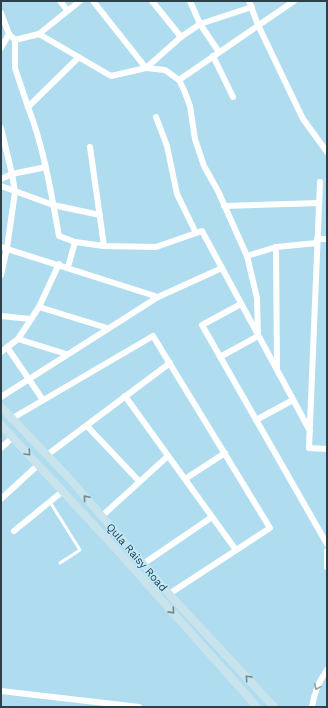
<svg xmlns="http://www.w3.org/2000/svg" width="328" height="708" font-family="'Work Sans',sans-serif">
	<rect width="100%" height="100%" fill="#afddef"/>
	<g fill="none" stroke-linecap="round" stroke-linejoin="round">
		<!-- service -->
		<polyline stroke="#fff" stroke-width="3" points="50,502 80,550 60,563"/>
		<!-- minor -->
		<g stroke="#fff" stroke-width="6">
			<polyline points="60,1 68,11"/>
			<polyline points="93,1 146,68 165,70 179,80 184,90 190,106 195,139 204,166 218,191 247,256 257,298 258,336 220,357"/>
			<polyline points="152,1 181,37"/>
			<polyline points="190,1 200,24 219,52"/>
			<polyline points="249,1 258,25 303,119 327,152"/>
			<polyline points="1,13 9,34 15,40 39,34 80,1"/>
			<polyline points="39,34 111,76 146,68 181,37 200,24 252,7"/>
			<polyline points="15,40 15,68 28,107"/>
			<polyline points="1,48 9,34"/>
			<polyline points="213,56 233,97"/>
			<path d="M 79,57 L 28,107 C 44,148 51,192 59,236 L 75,242 L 104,246 L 156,247 L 202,231 L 310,431"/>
			<polyline points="179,80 294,1"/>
			<polyline points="156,117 167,146 177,194 196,233"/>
			<polyline points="1,128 12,174 15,192 7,248 1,275"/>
			<polyline points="90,147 104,246"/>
			<polyline points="1,179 12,174 46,167"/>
			<polyline points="320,182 309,448 327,449"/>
			<polyline points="1,186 53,205 100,215"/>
			<polyline points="224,206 319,203"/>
			<polyline points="317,239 327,239"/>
			<polyline points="1,247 158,297"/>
			<polyline points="276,247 277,369"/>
			<polyline points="247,256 276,247 317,243"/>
			<polyline points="68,267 75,242"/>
			<polyline points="241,304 202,325 327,544"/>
			<polyline points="39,307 107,328"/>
			<polyline points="1,316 31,319"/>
			<polyline points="18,339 66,354"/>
			<polyline points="7,347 43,400"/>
			<polyline points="1,352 18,339 39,307 59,264"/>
			<polyline points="125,396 236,550"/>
			<polyline points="1,397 158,297 222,268"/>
			<polyline points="11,419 153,336 270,528 169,594"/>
			<polyline points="256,420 293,400"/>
			<polyline points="87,426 139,481"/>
			<polyline points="1,448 13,437"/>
			<polyline points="47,455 170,363"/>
			<polyline points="185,479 225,453"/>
			<polyline points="1,499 38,465"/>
			<polyline points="102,516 168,456"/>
			<polyline points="14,531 63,491"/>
			<polyline points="327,551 327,567"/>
			<polyline points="143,564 212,517"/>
			<polyline points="1,691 139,707"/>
			<path d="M 312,707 C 314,693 319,681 327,670"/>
		</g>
		<!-- secondary -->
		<g stroke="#c8e3ec" stroke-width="8">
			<polyline points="1,407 68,477 169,594 274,707"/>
			<polyline points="1,425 118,551 257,707"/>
		</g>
	</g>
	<!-- one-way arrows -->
	<defs><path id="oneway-chevron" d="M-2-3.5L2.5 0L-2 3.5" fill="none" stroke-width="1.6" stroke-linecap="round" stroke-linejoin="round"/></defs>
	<g stroke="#738991">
		<use href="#oneway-chevron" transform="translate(28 453) rotate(47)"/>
		<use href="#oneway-chevron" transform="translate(86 498) rotate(-131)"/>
		<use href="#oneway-chevron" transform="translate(172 611) rotate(48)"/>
		<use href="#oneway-chevron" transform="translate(248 678) rotate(-133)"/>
	</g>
	<use stroke="#96a0a3" href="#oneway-chevron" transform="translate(317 687) rotate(114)"/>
	<g text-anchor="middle" stroke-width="3" stroke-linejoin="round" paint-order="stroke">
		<!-- street labels -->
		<g font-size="11" fill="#2d4047" stroke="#bceafc">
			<text transform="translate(137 557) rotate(49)" y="4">Qula Raisy Road</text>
		</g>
	</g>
	<!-- border -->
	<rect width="328" height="708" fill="none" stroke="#2d4047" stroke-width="4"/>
</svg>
